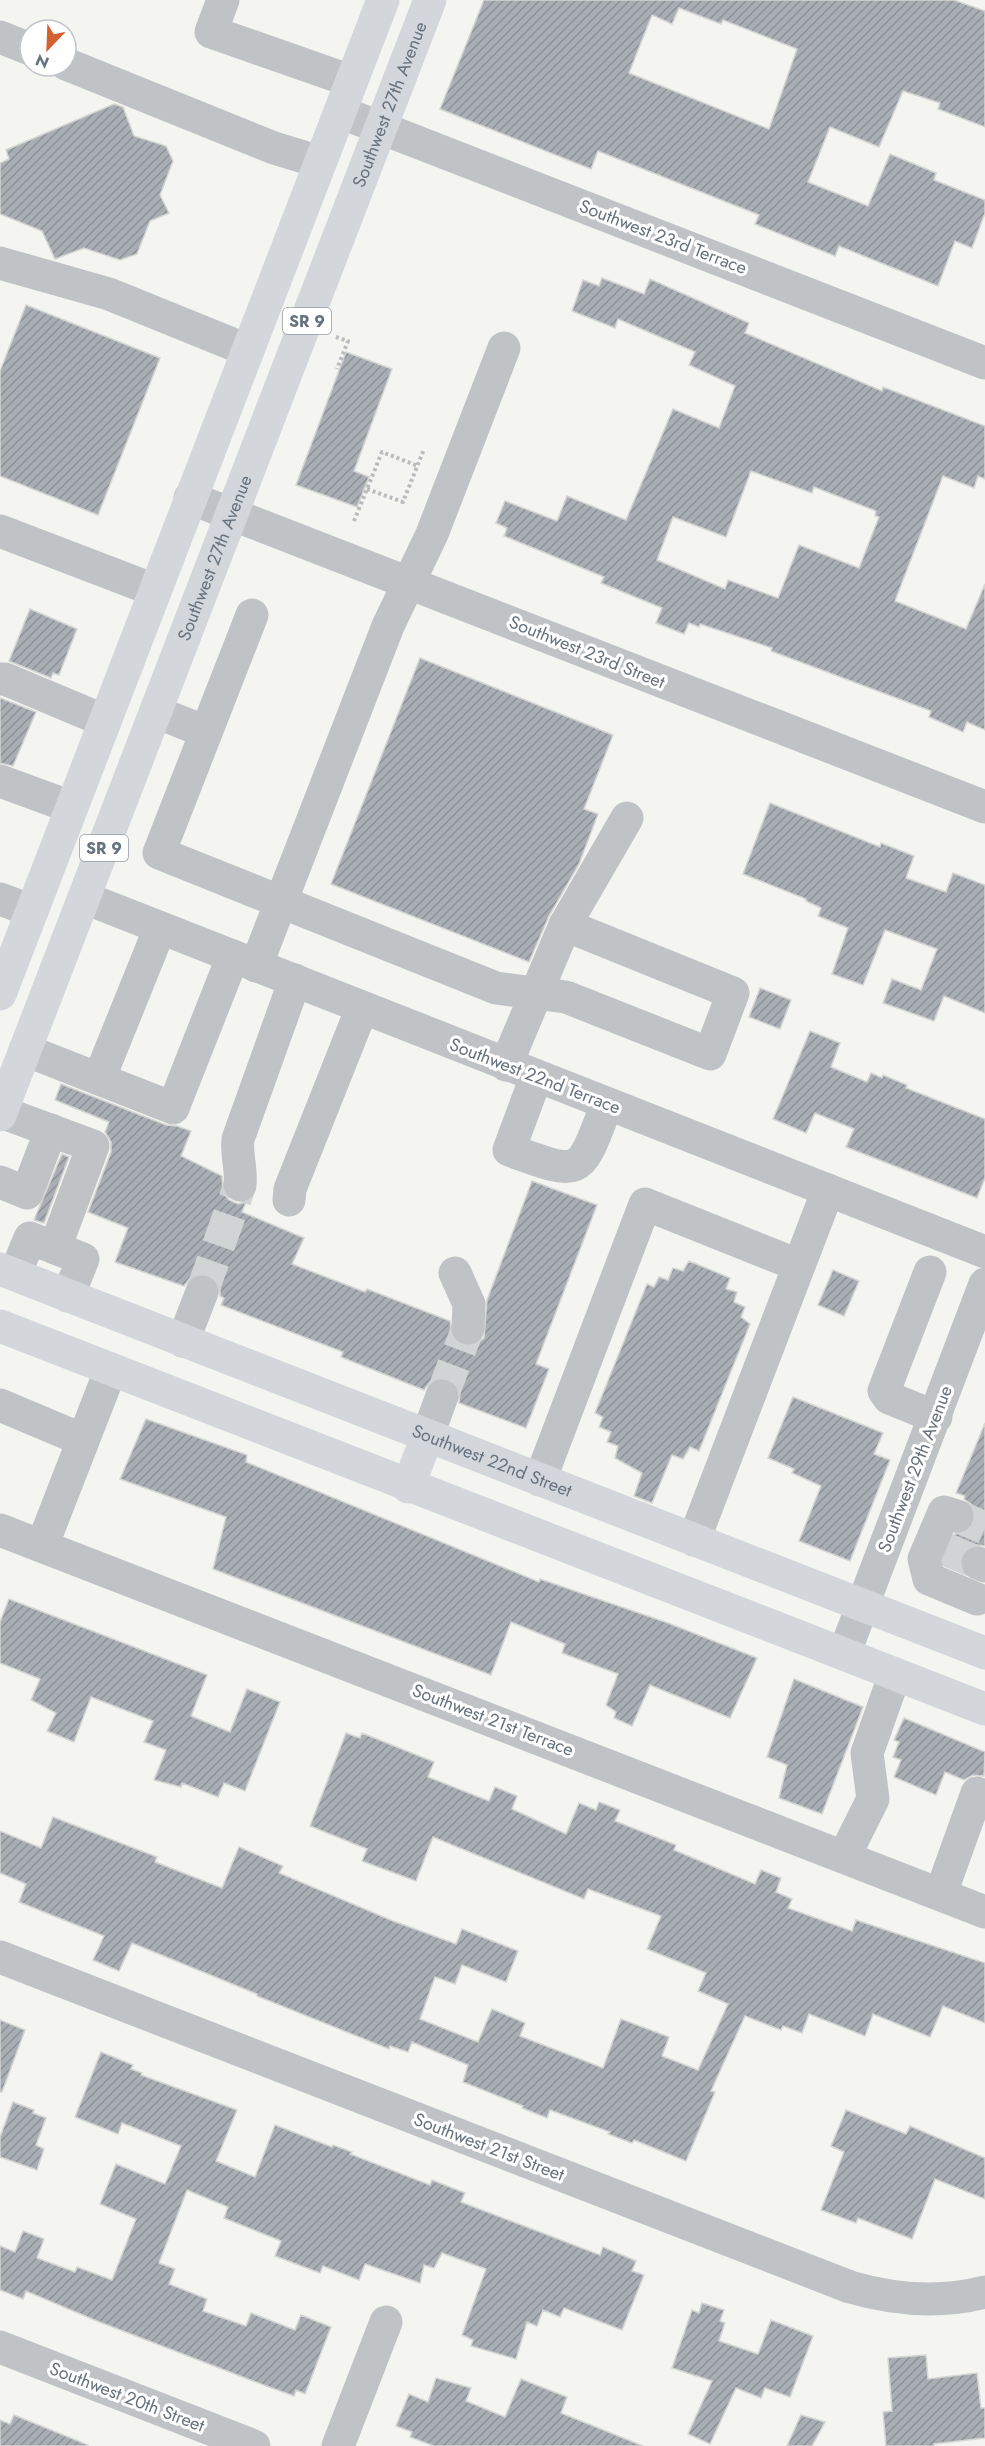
<svg xmlns="http://www.w3.org/2000/svg" width="985" height="2446" font-family="Jost,sans-serif">
	<defs>
		<pattern id="building-hatch" width="6" height="6" patternUnits="userSpaceOnUse" patternTransform="scale(1.5)"><rect width="6" height="6" fill="#a9aeb4"/><path d="M-1 1l2-2M0 6l6-6M5 7l2-2" fill="none" stroke="#8d9298"/></pattern>
	</defs>
	<rect width="100%" height="100%" fill="#f4f4f1"/>
	<!-- building -->
	<g fill="url(#building-hatch)" stroke="#d5d5d3" stroke-width="1.5" fill-rule="evenodd">
		<path d="M 484,0 L 954,0 L 985,11 L 985,127 L 938,109 L 940,103 L 903,91 L 879,147 L 830,127 L 808,182 L 868,206 L 890,154 L 936,173 L 934,180 L 985,200 L 985,213 L 972,248 L 955,241 L 938,286 L 839,246 L 835,256 L 755,224 L 759,215 L 598,151 L 591,169 L 440,109 ZM 679,8 L 721,24 L 723,20 L 797,49 L 769,129 L 629,73 L 652,15 L 672,24 Z"/>
		<polygon points="114,104 123,107 134,136 166,146 173,161 160,195 169,213 150,221 137,254 120,260 84,248 55,259 42,231 0,214 0,163 9,159 6,150"/>
		<path d="M 602,278 L 644,294 L 650,279 L 749,323 L 745,333 L 882,391 L 883,387 L 985,426 L 985,479 L 978,476 L 974,488 L 943,476 L 895,601 L 966,629 L 985,584 L 985,730 L 967,722 L 963,732 L 929,717 L 931,711 L 771,651 L 772,648 L 700,624 L 699,627 L 689,623 L 684,634 L 656,623 L 662,608 L 601,583 L 604,577 L 504,536 L 507,528 L 496,523 L 505,501 L 557,521 L 567,496 L 626,520 L 673,409 L 719,428 L 735,386 L 689,365 L 695,352 L 618,319 L 615,328 L 572,311 L 583,280 L 599,286 ZM 751,471 L 812,493 L 814,487 L 876,511 L 875,516 L 879,517 L 859,568 L 799,545 L 778,598 L 728,580 L 725,589 L 657,560 L 673,517 L 726,537 Z"/>
		<polygon points="26,305 160,358 98,515 0,476 0,371"/>
		<polygon points="346,352 392,369 354,471 369,477 357,507 296,485"/>
		<polygon points="30,609 77,629 59,675 53,673 51,678 9,661"/>
		<polygon points="420,658 613,735 584,809 598,814 579,864 549,916 529,962 331,884"/>
		<polygon points="0,698 36,712 13,766 0,763"/>
		<polygon points="770,803 880,847 881,843 914,856 906,878 946,892 953,873 985,885 985,1013 944,996 934,1021 883,1003 892,979 921,990 937,949 885,930 863,985 832,974 848,928 818,916 821,908 806,901 806,899 743,874"/>
		<polygon points="760,988 791,1000 780,1029 749,1017"/>
		<polygon points="810,1031 840,1043 831,1067 867,1082 871,1073 882,1078 883,1075 907,1085 906,1088 985,1119 985,1178 977,1198 846,1147 854,1129 815,1113 806,1133 773,1119"/>
		<polygon points="61,1084 166,1125 177,1126 191,1131 181,1156 222,1176 223,1193 229,1200 238,1204 246,1202 242,1212 304,1238 292,1264 365,1292 367,1289 450,1321 452,1337 458,1343 467,1347 476,1345 484,1338 487,1300 532,1181 597,1205 536,1364 549,1369 526,1428 459,1403 460,1392 456,1384 449,1379 438,1378 430,1382 424,1390 341,1357 343,1352 221,1305 224,1298 220,1296 220,1289 217,1281 209,1275 199,1274 190,1278 184,1286 115,1262 128,1228 88,1212 111,1152 111,1142 105,1132 109,1122 55,1100"/>
		<polygon points="62,1154 69,1157 44,1223 34,1220"/>
		<polygon points="689,1261 730,1278 726,1289 737,1292 734,1302 745,1307 741,1317 750,1324 699,1451 690,1447 683,1459 672,1455 652,1503 634,1496 642,1473 615,1458 618,1446 607,1442 611,1432 599,1427 603,1417 595,1413 647,1284 654,1287 659,1277 668,1280 673,1268 683,1271"/>
		<polygon points="833,1270 859,1281 844,1316 818,1305"/>
		<polygon points="793,1397 883,1433 874,1454 890,1460 850,1561 799,1541 821,1486 792,1473 794,1469 768,1458"/>
		<polygon points="146,1419 247,1455 246,1462 539,1582 540,1579 668,1623 757,1658 730,1718 650,1685 632,1726 614,1718 616,1712 606,1705 618,1674 562,1653 565,1644 511,1622 491,1675 213,1569 226,1517 120,1479"/>
		<polygon points="985,1423 985,1546 975,1545 966,1548 961,1556 962,1573 945,1565 944,1561 955,1534 969,1530 975,1521 975,1511 971,1504 964,1499 965,1496 956,1493"/>
		<polygon points="9,1599 207,1675 191,1716 230,1732 247,1689 280,1702 245,1791 224,1783 218,1797 182,1783 181,1787 154,1780 166,1750 144,1742 153,1721 91,1697 74,1742 47,1731 56,1713 31,1700 40,1679 0,1663 0,1622"/>
		<polygon points="794,1679 863,1707 822,1814 779,1798 787,1765 767,1757"/>
		<polygon points="904,1718 985,1752 984,1776 973,1775 964,1780 945,1772 936,1795 894,1777 901,1760 893,1757 899,1742 894,1740"/>
		<polygon points="346,1733 360,1738 362,1733 434,1762 428,1777 489,1801 495,1787 517,1796 512,1809 566,1834 579,1803 596,1810 599,1802 620,1810 615,1821 676,1845 674,1850 755,1884 761,1870 781,1878 776,1892 792,1899 788,1908 852,1931 856,1920 985,1963 985,2023 943,2006 930,2037 873,2014 865,2036 809,2014 802,2033 783,2026 781,2030 745,2016 711,2091 715,2092 686,2161 634,2140 632,2143 608,2134 610,2132 550,2110 547,2118 522,2108 523,2106 463,2082 468,2065 412,2042 408,2052 390,2046 389,2049 257,1996 257,1994 132,1943 119,1971 93,1960 104,1936 19,1902 26,1884 0,1873 0,1831 41,1848 53,1817 157,1857 155,1862 222,1888 239,1847 283,1866 279,1873 393,1921 456,1944 462,1929 518,1951 506,1982 462,1965 455,1984 435,1977 420,2019 478,2042 492,2009 525,2023 520,2036 603,2068 621,2019 669,2037 662,2056 698,2070 728,2004 698,1991 706,1973 647,1949 661,1916 588,1889 584,1899 433,1837 416,1881 362,1861 367,1849 310,1826"/>
		<polygon points="0,2020 25,2030 2,2092 0,2092"/>
		<polygon points="101,2052 133,2065 131,2069 142,2073 141,2075 237,2110 216,2161 255,2177 275,2125 332,2147 333,2145 352,2152 350,2154 430,2185 432,2180 465,2193 461,2202 600,2255 603,2247 636,2261 632,2271 644,2275 622,2330 564,2308 560,2317 543,2310 537,2326 527,2322 516,2359 471,2346 473,2340 462,2335 486,2269 442,2253 434,2268 424,2265 420,2283 365,2264 359,2280 323,2266 320,2273 275,2256 281,2241 224,2218 228,2207 187,2190 159,2263 175,2269 169,2284 207,2299 203,2311 246,2326 251,2313 295,2330 301,2315 331,2327 305,2394 296,2390 294,2396 261,2384 97,2321 26,2291 23,2299 0,2290 0,2246 15,2252 23,2231 44,2239 37,2258 75,2272 77,2267 112,2280 136,2219 100,2204 116,2164 165,2184 181,2146 122,2123 118,2134 75,2117"/>
		<polygon points="13,2102 34,2110 33,2113 46,2118 36,2145 44,2149 37,2170 0,2157 0,2137"/>
		<polygon points="846,2110 906,2134 910,2126 985,2158 985,2199 935,2179 912,2239 858,2218 856,2223 821,2210 844,2152 831,2146"/>
		<polygon points="702,2303 724,2310 720,2321 725,2323 719,2341 758,2354 771,2320 813,2336 790,2397 765,2388 761,2398 736,2388 710,2444 688,2434 712,2381 672,2368 692,2310 699,2313"/>
		<polygon points="926,2355 928,2379 977,2373 981,2408 985,2408 985,2438 934,2444 934,2446 886,2446 883,2412 892,2411 888,2358"/>
		<polygon points="436,2378 471,2388 466,2401 505,2417 521,2379 567,2397 561,2413 643,2446 434,2446 410,2437 412,2432 396,2426 409,2394 428,2402"/>
		<polygon points="14,2415 88,2445 88,2446 0,2446 0,2420 10,2424"/>
		<polygon points="801,2415 825,2422 812,2446 787,2446"/>
	</g>
	<g fill="none" stroke-linecap="round" stroke-linejoin="round">
		<!-- minor-tunnel -->
		<g stroke="#d0d4d4" stroke-width="33" stroke-dasharray="33 16" stroke-linecap="butt">
			<polyline points="202,1292 240,1185"/>
			<polyline points="442,1396 468,1328"/>
			<polyline points="957,1516 985,1528"/>
			<polyline points="943,1548 978,1563"/>
		</g>
		<!-- path -->
		<g stroke="#b9bbbd" stroke-width="4" stroke-dasharray="3 3" stroke-linecap="butt">
			<polyline points="336,337 348,341 337,369"/>
			<polyline points="367,489 403,502 424,449"/>
			<polyline points="354,521 382,452 418,466"/>
		</g>
		<!-- minor -->
		<g stroke="#c0c3c6" stroke-width="33">
			<polyline points="223,0 211,32 351,81"/>
			<polyline points="0,37 30,49"/>
			<polyline points="66,64 274,148 320,162"/>
			<polyline points="340,112 985,363"/>
			<polyline points="0,263 109,294 247,350"/>
			<polyline points="190,498 985,807"/>
			<polyline points="0,531 154,590"/>
			<polyline points="252,615 159,853 496,988 566,997 710,1054 733,993 565,925"/>
			<polyline points="0,679 5,679 105,721"/>
			<polyline points="156,712 206,732"/>
			<polyline points="0,781 71,807"/>
			<polyline points="85,898 985,1252"/>
			<polyline points="0,899 32,911"/>
			<polyline points="256,966 388,626 432,534 504,348"/>
			<polyline points="25,1050 173,1108 233,956"/>
			<polyline points="506,1065 565,925 627,818"/>
			<path d="M 536,1077 L 509,1150 C 583,1177 579,1177 607,1104"/>
			<polyline points="99,1079 160,928"/>
			<polyline points="1,1112 93,1146 55,1248"/>
			<polyline points="0,1182 27,1193 51,1130"/>
			<path d="M 240,1185 C 242,1170 236,1155 238,1139 L 295,980"/>
			<polyline points="289,1200 290,1189 362,1008"/>
			<polyline points="930,1272 884,1391 889,1398 936,1417"/>
			<polyline points="455,1273 469,1304 468,1328"/>
			<polyline points="15,1274 30,1238 83,1259 68,1296"/>
			<polyline points="183,1341 202,1292"/>
			<polyline points="0,1405 83,1440"/>
			<polyline points="427,1437 442,1396"/>
			<polyline points="540,1480 645,1204 798,1265"/>
			<polyline points="957,1516 944,1512 924,1559 929,1579 977,1599"/>
			<polyline points="0,1530 985,1912"/>
			<polyline points="694,1540 828,1190"/>
			<polyline points="42,1546 111,1369"/>
			<polyline points="978,1563 985,1566"/>
			<polyline points="844,1654 985,1284"/>
			<polyline points="845,1855 873,1799 867,1753 895,1674"/>
			<polyline points="941,1893 977,1793"/>
			<path d="M 0,1957 L 850,2287 C 895,2300 939,2304 985,2292"/>
			<polyline points="0,2347 254,2446"/>
			<polyline points="338,2446 386,2322"/>
		</g>
		<!-- major -->
		<g stroke="#d3d7db" stroke-width="33">
			<path id="s1" d="M 0,1269 L 985,1653"/>
			<polyline points="0,1326 985,1709"/>
			<polyline points="408,1487 427,1437"/>
		</g>
		<!-- highway -->
		<g stroke="#d3d7db" stroke-width="33">
			<polyline points="0,994 383,0"/>
			<path id="s2" d="M 0,1115 L 430,0"/>
		</g>
	</g>
	<g text-anchor="middle" stroke-width="6" stroke-linejoin="round" paint-order="stroke">
		<!-- shield labels -->
		<g fill="#fff" stroke="#949ca5" stroke-width="1.5">
			<rect x="283" y="308" width="48" height="26" rx="4.5"/>
			<rect x="80" y="835" width="48" height="26" rx="4.5"/>
		</g>
		<g font-size="16" font-weight="bold" fill="#66727f">
			<text x="307" y="327">SR 9</text>
			<text x="104" y="854">SR 9</text>
		</g>
		<!-- street labels -->
		<g font-size="18" fill="#66727f" stroke="#fff">
			<text dy="6" stroke="none"><textPath href="#s2" startOffset="1083">Southwest 27th Avenue</textPath></text>
			<text transform="translate(663 237) rotate(21)" y="6">Southwest 23rd Terrace</text>
			<text dy="6" stroke="none"><textPath href="#s2" startOffset="597">Southwest 27th Avenue</textPath></text>
			<text transform="translate(587 652) rotate(22)" y="6">Southwest 23rd Street</text>
			<text transform="translate(535 1076) rotate(21)" y="6">Southwest 22nd Terrace</text>
			<text dy="6" stroke="none"><textPath href="#s1" startOffset="528">Southwest 22nd Street</textPath></text>
			<text transform="translate(915 1469) rotate(-69)" y="6">Southwest 29th Avenue</text>
			<text transform="translate(493 1720) rotate(21)" y="6">Southwest 21st Terrace</text>
			<text transform="translate(489 2147) rotate(21)" y="6">Southwest 21st Street</text>
			<text transform="translate(127 2397) rotate(21)" y="6">Southwest 20th Street</text>
		</g>
	</g>
	<!-- north arrow -->
	<g transform="translate(48 48) rotate(203)"><circle r="28" fill="#ffffff" stroke="#c2c7cc" stroke-width="1.5"/>
	<path d="M0-4.5L10 22L0 15L-10 22Z" fill="#d36031"/>
	<text y="-9" font-size="16" font-weight="bold" text-anchor="middle" fill="#66727f">N</text>
	</g>
</svg>
